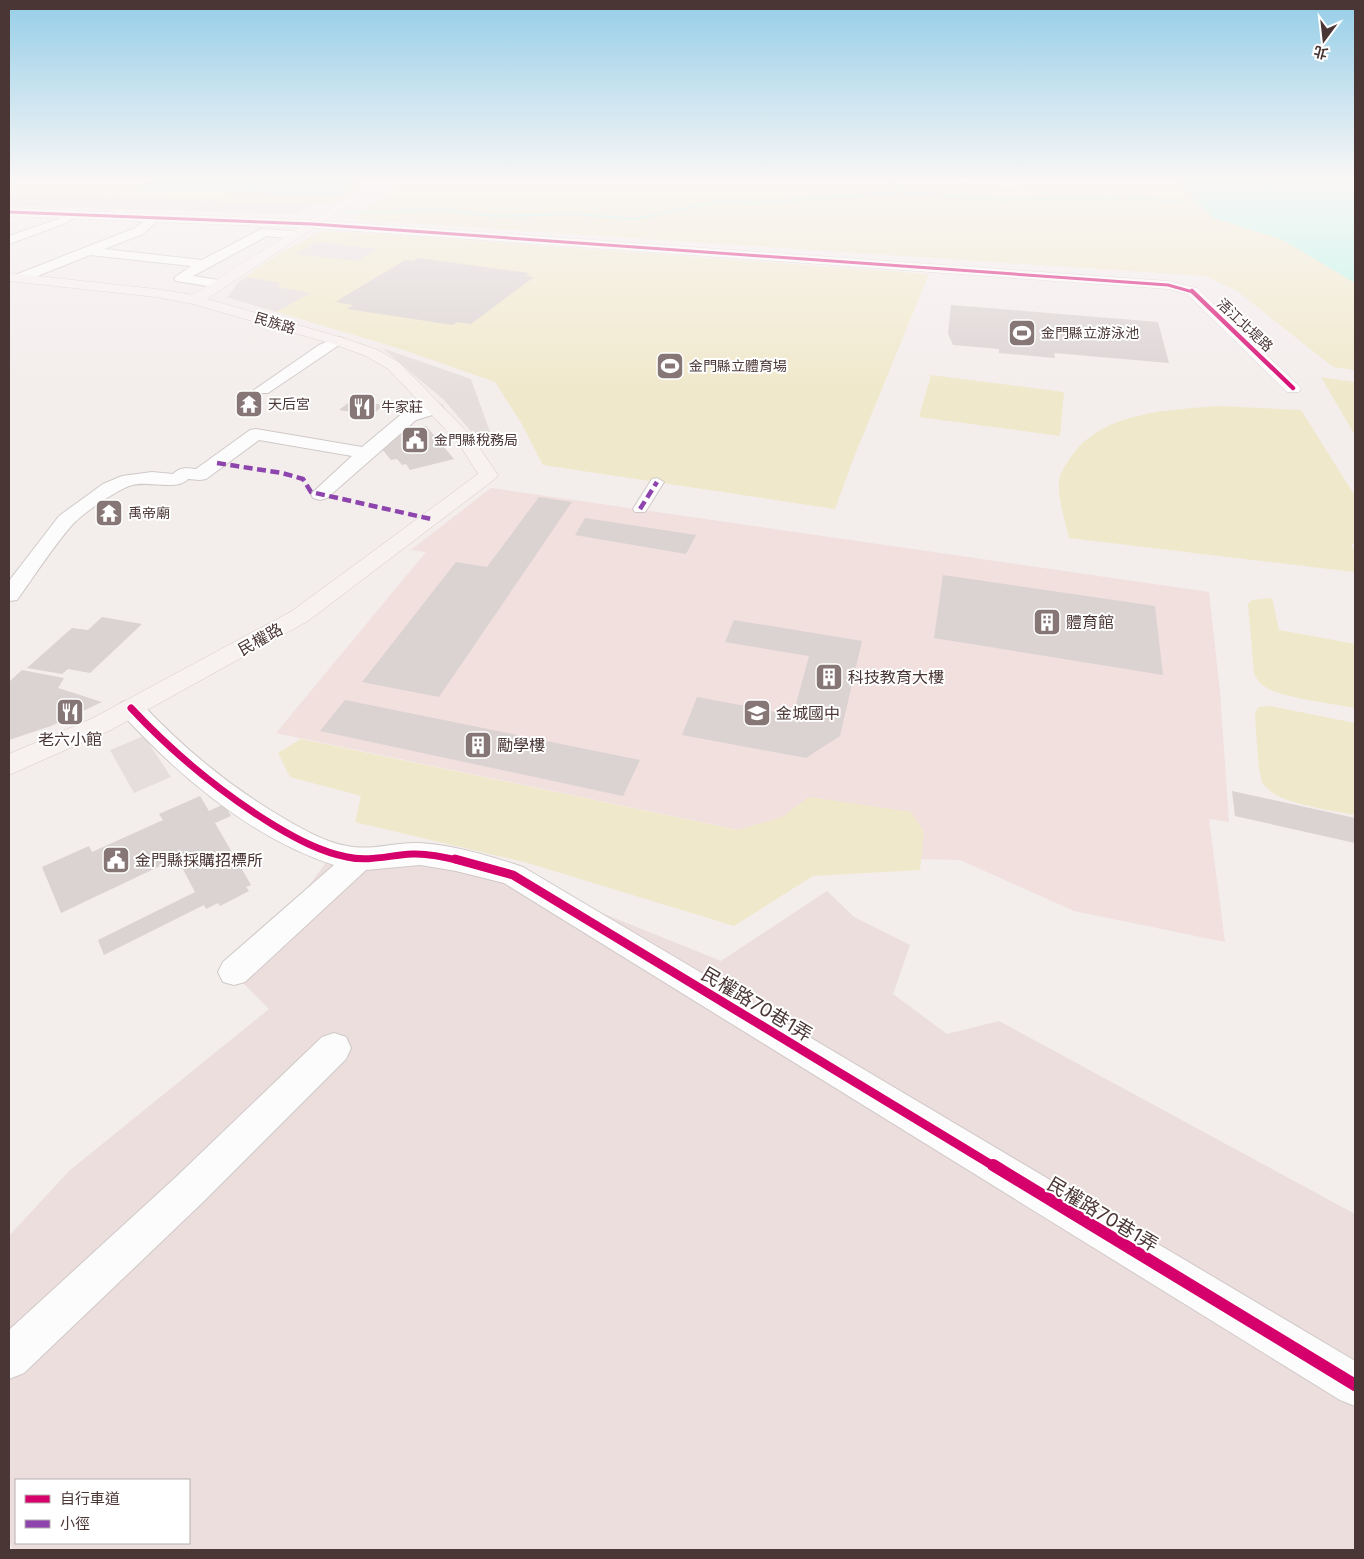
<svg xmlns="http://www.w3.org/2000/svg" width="1364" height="1559" font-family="Inter,'Noto Sans TC',sans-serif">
	<rect width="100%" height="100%" fill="#f3edec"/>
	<!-- residential -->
	<path fill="#ebdedd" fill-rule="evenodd" d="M 333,853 L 460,856 L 721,961 L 827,891 L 854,917 L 910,945 L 893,994 L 947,1034 L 999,1021 L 1355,1214 L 1355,1550 L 13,1550 L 9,1541 L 9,1236 L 69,1171 L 269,1009 L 239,979 ZM 16,1480 L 189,1480 L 189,1543 L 16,1543 Z"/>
	<!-- education -->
	<polygon fill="#f1e0de" points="491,488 1209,592 1220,692 1229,822 1209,819 1225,942 1074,911 960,860 873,858 276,733 426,552 411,550"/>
	<!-- green -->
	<g fill="#f0e8ca">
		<polygon points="9,179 376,179 336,205 9,195"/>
		<polygon points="409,179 928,179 1025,188 1066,179 1355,179 1355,370 1333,367 1237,291 1205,276 358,220 354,217"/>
		<path d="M 323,231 L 397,235 L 929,274 L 854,457 L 835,509 L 543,465 L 520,421 L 495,382 L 404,350 L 227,297 C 250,267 289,248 323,231 Z"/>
		<polygon points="931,375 1064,392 1060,436 919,417"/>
		<polygon points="1321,377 1355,382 1355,435"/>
		<path d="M 1219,406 L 1301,410 L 1355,496 L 1355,543 L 1351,545 L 1355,552 L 1355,572 L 1069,538 C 1065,521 1058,500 1059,481 C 1060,472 1068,461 1073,454 C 1106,411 1170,410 1219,406 Z"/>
		<path d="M 1272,598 L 1279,630 L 1355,644 L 1355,708 C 1333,704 1284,698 1267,688 C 1260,684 1257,680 1254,673 L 1248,604 L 1252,600 Z"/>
		<path d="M 1270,706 L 1355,723 L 1355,815 C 1333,810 1273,804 1262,782 C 1258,773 1256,726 1255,713 L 1259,707 Z"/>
		<polygon points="301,739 738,830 782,817 809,797 911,812 924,832 920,870 813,876 734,926 528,863 355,822 361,796 290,777 278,753"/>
	</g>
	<!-- parking -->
	<g fill="#e5dedd">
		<polygon points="9,195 15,195 314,204 297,214 9,206"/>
		<polygon points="317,242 377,249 357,261 295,254"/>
		<polygon points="246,277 281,283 277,287 311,293 276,312 227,297 238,283"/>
		<polygon points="382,348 471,379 490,432 475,436 444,400"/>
		<polygon points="144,736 171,777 134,793 110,750"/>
	</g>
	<!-- water -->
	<g fill="#b9f5e8">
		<polygon points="155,179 362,179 340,195 134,190"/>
		<polygon points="1174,179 1355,179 1355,283 1281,239 1214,218"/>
	</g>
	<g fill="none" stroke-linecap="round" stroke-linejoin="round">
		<!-- stream -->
		<polygon fill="#b9f5e8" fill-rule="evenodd" points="891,179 895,179 903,191 1001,199 1129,196 1212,205 1210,206 1129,198 1001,201 902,193 756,204 714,203 634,220 575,215 496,217 444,211 344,213 342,212 444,209 496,215 575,213 634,218 714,201 756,202 900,191"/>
	</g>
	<!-- building -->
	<g fill="#dbd2d2">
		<polygon points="418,258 529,273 526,276 534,277 471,324 457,322 453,325 347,309 353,305 335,302 405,260 413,261"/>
		<polygon points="951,305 1158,322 1169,363 1054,353 1055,358 999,353 999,349 953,345 948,334"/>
		<polygon points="352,400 384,405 372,415 339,410"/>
		<polygon points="426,426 454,459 410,470 406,464 402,465 397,459 391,460 381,448 400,432"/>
		<polygon points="539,497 572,502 439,697 362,682 456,562 487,567"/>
		<polygon points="585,518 696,535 686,554 575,535"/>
		<polygon points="943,575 1155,606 1163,675 934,638"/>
		<polygon points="102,617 142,624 90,673 68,669 62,674 27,668 72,628 88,630"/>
		<polygon points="734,620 862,641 840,736 806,758 682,735 697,697 793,715 809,656 725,642"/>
		<polygon points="22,670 64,678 58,688 102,702 51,726 9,740 9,682"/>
		<polygon points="345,700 640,760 623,796 320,731"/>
		<polygon points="1232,791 1355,818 1355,843 1235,816"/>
		<polygon points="200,796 209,811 224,804 231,816 215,823 251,885 246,887 249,891 220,906 218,903 206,909 204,905 104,955 98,940 195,892 177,858 61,913 42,867 89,846 92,852 163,820 159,814"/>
	</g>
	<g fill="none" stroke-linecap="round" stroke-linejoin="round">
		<!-- pedestrian casing -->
		<g stroke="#d0c9c8" stroke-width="2">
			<polygon id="pedestrian" points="657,478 664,482 647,509 645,512 635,512 633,509 652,479"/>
		</g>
		<!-- minor casing -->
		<g stroke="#d0c9c8" stroke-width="2">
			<g id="minor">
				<polygon points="70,212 76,215 66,223 9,244 9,236 58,219"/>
				<polygon points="154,215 160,218 143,234 104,249 202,260 261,229 295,231 301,235 295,239 267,236 193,276 225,281 227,284 220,288 176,281 174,278 191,266 90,255 25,281 15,281 13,278 15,275 135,228 150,216"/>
				<polygon points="338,337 343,338 345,341 268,393 256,393 254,390 319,345"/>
				<path d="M 436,404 L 442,406 L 444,409 L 442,412 L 416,420 L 327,498 L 320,500 L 313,498 L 311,494 L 352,456 L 259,440 L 206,479 L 200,480 L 188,479 C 176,492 148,479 129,486 C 114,492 83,513 72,525 C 52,548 35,575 17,600 L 9,601 L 9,581 L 59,516 L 103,484 L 122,476 L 152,472 L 173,474 C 180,467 186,468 196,469 L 250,430 L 256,429 L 362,447 L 404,412 Z"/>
				<path d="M 131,700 L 140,702 C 183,748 230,787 285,819 C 304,830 325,842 347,846 C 372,851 395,842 419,843 C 454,845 490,856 523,867 L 1355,1361 L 1355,1406 L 1340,1400 L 504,883 L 456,871 L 420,865 L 366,870 L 245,982 L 234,985 L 223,982 L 218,972 L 223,962 L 334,865 C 251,838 180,777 122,714 L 119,708 L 122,702 Z"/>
				<polygon points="334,1033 346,1037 351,1048 346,1059 202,1203 24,1373 9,1379 9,1330 176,1177 322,1037"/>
			</g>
		</g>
		<!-- tertiary casing -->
		<g stroke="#d0c9c8" stroke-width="1">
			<g id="tertiary">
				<path d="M 950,179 L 1048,179 C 1034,191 975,184 955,182 Z"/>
				<polygon points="9,208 312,220 1168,281 1197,288 1301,388 1299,392 1287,392 1187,294 1168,289 312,228 9,216"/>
			</g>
		</g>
		<!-- secondary casing -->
		<g stroke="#d8c9c6" stroke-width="1">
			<polygon id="secondary" points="375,179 388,179 207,299 343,338 378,350 400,363 472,437 498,475 495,479 308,621 111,730 9,775 9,754 93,718 292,611 478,474 459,444 430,413 388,369 366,356 333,344 193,304 156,297 9,281 9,273 156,289 193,295"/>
		</g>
		<!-- pedestrian -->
		<use href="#pedestrian" fill="#fdfcfc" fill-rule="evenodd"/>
		<!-- minor -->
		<use href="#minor" fill="#fdfcfc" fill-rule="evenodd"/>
		<!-- tertiary -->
		<use href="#tertiary" fill="#fdfcfc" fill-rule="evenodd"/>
		<!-- secondary -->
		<use href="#secondary" fill="#f7f1f0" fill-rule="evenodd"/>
		<!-- quiet -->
		<g stroke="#8e44ad" stroke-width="4.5" stroke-dasharray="9 4.5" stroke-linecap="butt">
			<polyline points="217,463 282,473 303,479 311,492 431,519"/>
			<polyline points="640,509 657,482"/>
		</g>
		<!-- cycleway-far4 casing -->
		<g stroke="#fff" stroke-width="4.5">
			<polyline id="cycleway-far4" points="9,212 312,224 1168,285 1193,292"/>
		</g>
		<!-- cycleway-far3 casing -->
		<g stroke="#fff" stroke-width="6">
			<polyline id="cycleway-far3" points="1192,291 1293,388"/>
		</g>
		<!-- cycleway-far2 casing -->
		<g stroke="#fff" stroke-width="10">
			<path id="cycleway-far2" d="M 131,708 C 174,754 221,793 275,826 C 297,839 321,852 347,857 C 369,862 390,855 412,854 C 428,853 445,857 461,861"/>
		</g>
		<!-- cycleway-far1 casing -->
		<g stroke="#fff" stroke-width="12">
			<polyline id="cycleway-far1" points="455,859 513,875 995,1167"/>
		</g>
		<!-- cycleway casing -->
		<g stroke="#fff" stroke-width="15">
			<polyline id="cycleway" points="993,1165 1355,1385"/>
		</g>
		<!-- cycleway-far4 -->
		<use href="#cycleway-far4" stroke="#d6006c" stroke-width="3"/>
		<!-- cycleway-far3 -->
		<use href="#cycleway-far3" stroke="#d6006c" stroke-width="4.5"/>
		<!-- cycleway-far2 -->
		<use href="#cycleway-far2" stroke="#d6006c" stroke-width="7"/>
		<!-- cycleway-far1 -->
		<use href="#cycleway-far1" stroke="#d6006c" stroke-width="9"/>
		<!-- cycleway -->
		<use href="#cycleway" stroke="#d6006c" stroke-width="12"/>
	</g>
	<!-- sky -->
	<linearGradient id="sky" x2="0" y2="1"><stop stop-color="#95cee8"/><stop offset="0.45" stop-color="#faf7f6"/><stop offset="1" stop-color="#faf7f6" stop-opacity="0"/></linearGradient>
	<rect width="1364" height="398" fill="url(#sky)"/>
	<!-- icons -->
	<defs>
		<g id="stadium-square" transform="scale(1.4375)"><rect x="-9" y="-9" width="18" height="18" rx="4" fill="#867676" stroke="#fff"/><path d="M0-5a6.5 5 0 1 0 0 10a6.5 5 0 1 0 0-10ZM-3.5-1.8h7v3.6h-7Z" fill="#fff"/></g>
		<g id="temple-square" transform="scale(1.4375)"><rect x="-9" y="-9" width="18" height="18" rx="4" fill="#867676" stroke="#fff"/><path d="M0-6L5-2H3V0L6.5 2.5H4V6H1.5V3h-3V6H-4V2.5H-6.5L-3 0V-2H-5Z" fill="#fff"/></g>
		<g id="restaurant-square" transform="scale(1.4375)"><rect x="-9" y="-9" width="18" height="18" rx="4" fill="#867676" stroke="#fff"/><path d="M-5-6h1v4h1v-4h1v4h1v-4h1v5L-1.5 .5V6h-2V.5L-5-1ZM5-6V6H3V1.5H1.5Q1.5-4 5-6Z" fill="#fff"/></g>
		<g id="civic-square" transform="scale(1.4375)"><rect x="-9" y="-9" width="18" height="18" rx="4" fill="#867676" stroke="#fff"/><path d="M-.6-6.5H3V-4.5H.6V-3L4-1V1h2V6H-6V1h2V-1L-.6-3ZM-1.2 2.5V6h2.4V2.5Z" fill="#fff"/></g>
		<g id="building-square" transform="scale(1.4375)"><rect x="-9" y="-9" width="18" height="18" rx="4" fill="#867676" stroke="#fff"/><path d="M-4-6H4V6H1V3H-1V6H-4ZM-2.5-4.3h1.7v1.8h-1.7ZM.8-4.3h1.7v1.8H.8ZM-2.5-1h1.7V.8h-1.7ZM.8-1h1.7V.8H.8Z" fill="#fff"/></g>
		<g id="school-square" transform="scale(1.4375)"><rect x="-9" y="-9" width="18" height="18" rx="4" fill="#867676" stroke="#fff"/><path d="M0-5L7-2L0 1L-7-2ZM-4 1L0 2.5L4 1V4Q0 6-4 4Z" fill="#fff"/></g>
	</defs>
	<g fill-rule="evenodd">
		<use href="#stadium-square" x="1022" y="333"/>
		<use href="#stadium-square" x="670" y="366"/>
		<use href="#temple-square" x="249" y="404"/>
		<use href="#restaurant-square" x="362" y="407"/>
		<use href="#civic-square" x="415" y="440"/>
		<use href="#temple-square" x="109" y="513"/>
		<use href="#building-square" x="1047" y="622"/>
		<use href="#building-square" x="829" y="677"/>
		<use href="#restaurant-square" x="70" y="712"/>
		<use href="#school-square" x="757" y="713"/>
		<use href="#building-square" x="478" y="745"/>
		<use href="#civic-square" x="116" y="860"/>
	</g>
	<g text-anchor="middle" stroke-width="4" stroke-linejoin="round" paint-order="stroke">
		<!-- far-street labels -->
		<g font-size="14" fill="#4b3636" stroke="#fff">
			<text transform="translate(275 323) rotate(17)" y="5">民族路</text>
			<text transform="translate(1245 325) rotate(43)" y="5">浯江北堤路</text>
		</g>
		<!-- far-poi labels -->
		<g font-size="14" fill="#4b3636" stroke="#fff" text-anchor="start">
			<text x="1041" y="338">金門縣立游泳池</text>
			<text x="689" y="371">金門縣立體育場</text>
			<text x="268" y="409">天后宮</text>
			<text x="381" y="412">牛家莊</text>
			<text x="434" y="445">金門縣稅務局</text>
			<text x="128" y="518">禹帝廟</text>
		</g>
		<!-- poi labels -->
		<g font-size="16" fill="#4b3636" stroke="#fff" text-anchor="start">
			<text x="1066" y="628">體育館</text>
			<text x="848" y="683">科技教育大樓</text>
			<text x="776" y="719">金城國中</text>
			<text x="70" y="745" text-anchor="middle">老六小館</text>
			<text x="497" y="751">勵學樓</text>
			<text x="135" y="866">金門縣採購招標所</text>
		</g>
		<!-- street labels -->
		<g font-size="16" fill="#4b3636" stroke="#fff">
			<text transform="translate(260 639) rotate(-29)" y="6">民權路</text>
		</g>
		<!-- near-street labels -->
		<g font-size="19" fill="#4b3636" stroke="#fff">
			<text transform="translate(757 1004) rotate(31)" y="7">民權路70巷1弄</text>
			<text transform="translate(1103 1214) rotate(31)" y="7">民權路70巷1弄</text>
		</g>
	</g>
	<!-- border -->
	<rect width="1364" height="1559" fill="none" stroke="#4b3636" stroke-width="20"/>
	<!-- legend -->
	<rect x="15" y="1479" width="175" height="65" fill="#ffffff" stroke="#b7afaf"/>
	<rect x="25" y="1495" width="25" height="8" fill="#d6006c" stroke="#b7afaf"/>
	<text x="60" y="1504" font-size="15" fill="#4b3636">自行車道</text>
	<rect x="25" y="1520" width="25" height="8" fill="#8e44ad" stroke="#b7afaf"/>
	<text x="60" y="1529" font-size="15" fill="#4b3636">小徑</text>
	<!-- north arrow -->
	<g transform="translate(1324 40) rotate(195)" stroke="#ffffff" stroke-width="4" paint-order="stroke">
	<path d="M0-4L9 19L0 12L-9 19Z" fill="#4b3636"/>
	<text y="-8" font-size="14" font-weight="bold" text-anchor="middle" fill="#4b3636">北</text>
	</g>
</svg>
